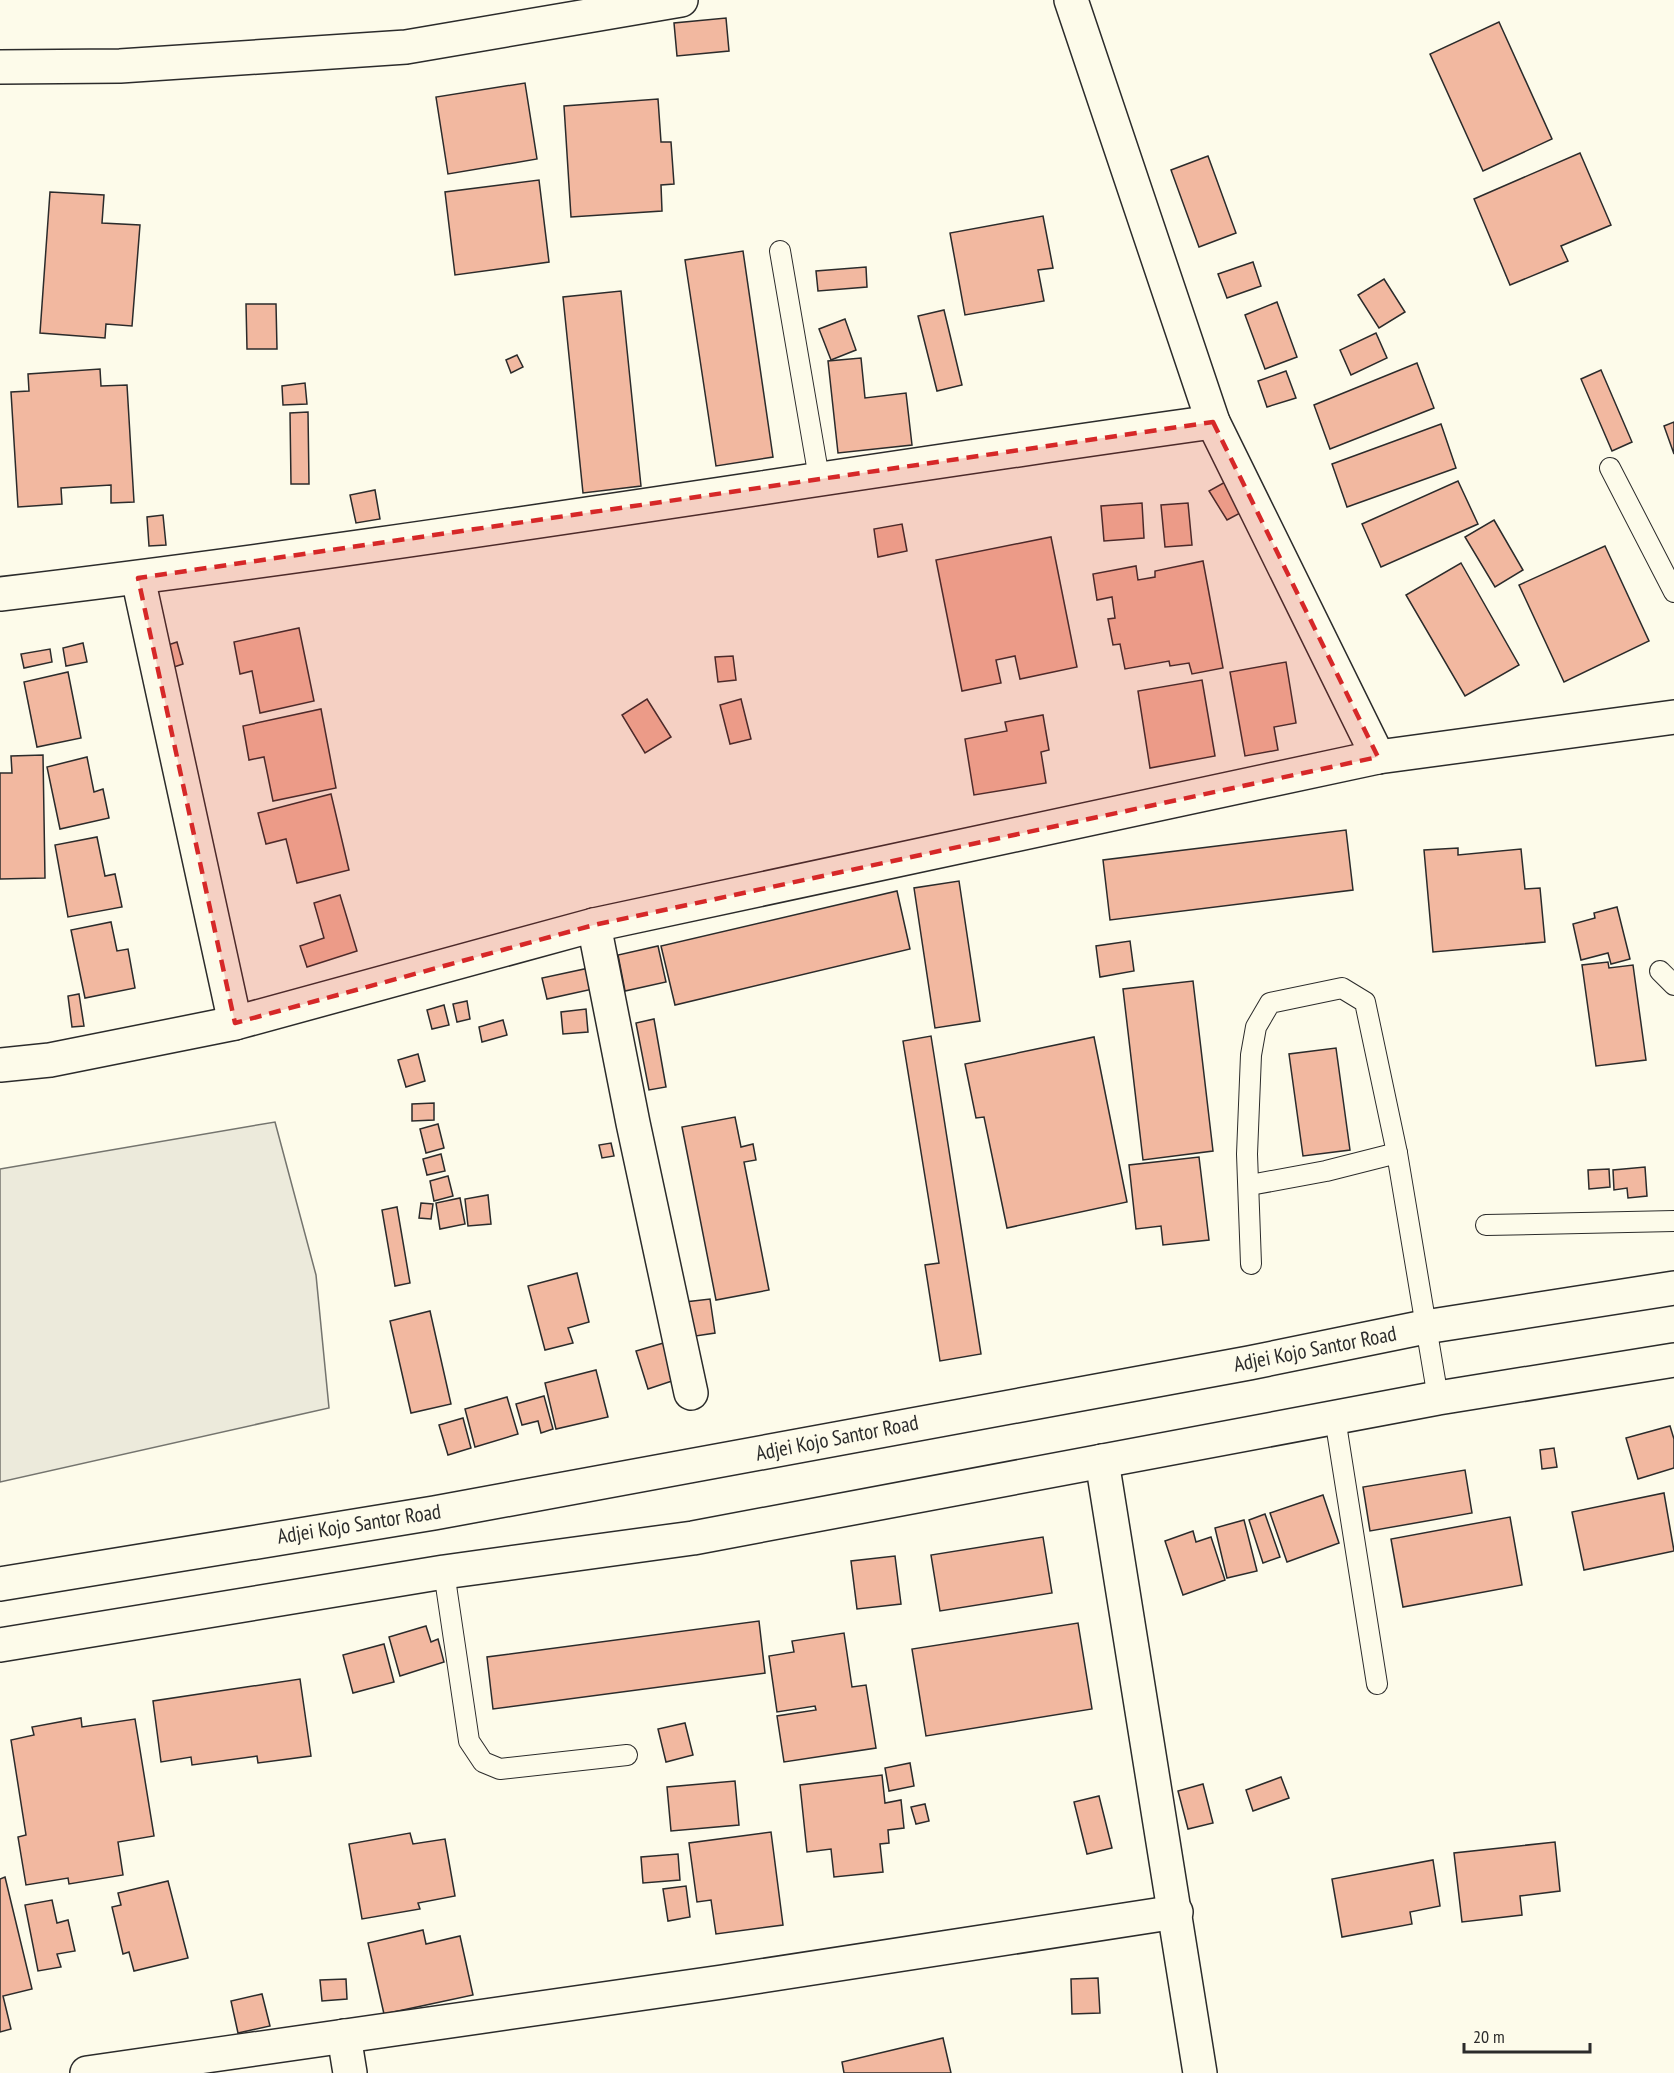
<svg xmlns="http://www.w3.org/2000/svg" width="1674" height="2073" font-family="'PT Sans Narrow',sans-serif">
	<rect width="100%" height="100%" fill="#fdfbea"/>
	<!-- parking -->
	<polygon fill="#eceadb" stroke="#74746e" stroke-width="1.5" points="275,1122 316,1275 329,1408 0,1482 0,1169"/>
	<!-- building -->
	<g fill="#f2b8a0" stroke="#2b2b2b" stroke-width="1.5">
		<polygon points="726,18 729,51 677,56 674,23"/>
		<polygon points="1499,22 1552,139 1483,171 1430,54"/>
		<polygon points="525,83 537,159 448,174 436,97"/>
		<polygon points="658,99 661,142 671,142 674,184 661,185 662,211 571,217 564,106"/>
		<polygon points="1580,153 1611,225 1561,246 1568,261 1510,285 1474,199"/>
		<polygon points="1208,156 1236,233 1199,247 1171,170"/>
		<polygon points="539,180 549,262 455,275 445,192"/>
		<polygon points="50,192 104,195 102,223 140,225 132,326 106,324 105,338 40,333"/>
		<polygon points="1043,216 1053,268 1038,270 1044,301 965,315 950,233"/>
		<polygon points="743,251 773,457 716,466 685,260"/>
		<polygon points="1253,262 1261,286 1227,298 1218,274"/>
		<polygon points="866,267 867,287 818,291 816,271"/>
		<polygon points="1384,279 1405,312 1379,328 1358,295"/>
		<polygon points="621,291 641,486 583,493 563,297"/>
		<polygon points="1277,302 1297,357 1265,369 1245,315"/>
		<polygon points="246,304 276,304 277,349 247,349"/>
		<polygon points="944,310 962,385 937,391 918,316"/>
		<polygon points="845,319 856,350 831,360 819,329"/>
		<polygon points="1376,333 1387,358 1351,375 1340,350"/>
		<polygon points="517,355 523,367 511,373 506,360"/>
		<polygon points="861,358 865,398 906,393 912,445 838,453 828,361"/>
		<polygon points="1417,363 1434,408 1330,449 1314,405"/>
		<polygon points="100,369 101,386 127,385 134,502 111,503 111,485 61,488 62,504 18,507 11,392 29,391 28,374"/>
		<polygon points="1601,370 1632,442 1612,451 1581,379"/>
		<polygon points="1286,371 1296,398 1267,407 1258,381"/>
		<polygon points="305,383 307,404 283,405 282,386"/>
		<polygon points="308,412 309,484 291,484 290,413"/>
		<polygon points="1674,422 1674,454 1664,426"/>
		<polygon points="1441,424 1456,468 1347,507 1332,464"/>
		<polygon points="1227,481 1244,511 1227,520 1209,491"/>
		<polygon points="1458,481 1478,524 1381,567 1362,524"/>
		<polygon points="375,490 380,519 356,523 350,495"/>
		<polygon points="1142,503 1144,538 1104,541 1101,506"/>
		<polygon points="1188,503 1192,545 1165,547 1161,505"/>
		<polygon points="163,515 166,545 149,546 147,517"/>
		<polygon points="1494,520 1523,570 1495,587 1465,537"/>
		<polygon points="902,524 907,551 878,557 874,529"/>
		<polygon points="1051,537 1077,667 1020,679 1015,656 996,660 1001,683 962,691 936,560"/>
		<polygon points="1605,546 1649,641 1564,682 1519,585"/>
		<polygon points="1203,561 1223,668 1192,674 1189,663 1170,666 1169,661 1125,669 1120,644 1113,645 1108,619 1115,618 1112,597 1097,600 1093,574 1136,566 1138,580 1155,577 1155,571"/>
		<polygon points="1461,563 1519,665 1465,696 1406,595"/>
		<polygon points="299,628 314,701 260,713 252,671 240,674 234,642"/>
		<polygon points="177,642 183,664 174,667 168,645"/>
		<polygon points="83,643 87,662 66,666 63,648"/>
		<polygon points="50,649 52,662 24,668 21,654"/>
		<polygon points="733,656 736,680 718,682 715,657"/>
		<polygon points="1286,662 1296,723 1274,727 1278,750 1245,756 1230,672"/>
		<polygon points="68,672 81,738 37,747 24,682"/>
		<polygon points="1202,680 1215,756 1150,768 1138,691"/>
		<polygon points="647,699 671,737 645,753 622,715"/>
		<polygon points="741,699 751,739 730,744 720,705"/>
		<polygon points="321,709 336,788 273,801 264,757 249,760 243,726"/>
		<polygon points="1043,715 1049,750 1041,752 1046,783 974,795 965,739 1007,731 1005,722"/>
		<polygon points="43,755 45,878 0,879 0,773 12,773 11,756"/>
		<polygon points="87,757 94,792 103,789 109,818 60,829 47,767"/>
		<polygon points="331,794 349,870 297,883 286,839 266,844 258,813"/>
		<polygon points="1346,830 1353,890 1110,920 1103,860"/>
		<polygon points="97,837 105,876 115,874 122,907 68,917 55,845"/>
		<polygon points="1458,848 1458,855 1521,849 1525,889 1540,888 1545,942 1433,952 1424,850"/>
		<polygon points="959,881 980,1021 935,1028 914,888"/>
		<polygon points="897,891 910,949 675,1005 661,946"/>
		<polygon points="340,895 357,951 307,967 300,946 324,938 314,903"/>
		<polygon points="1617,907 1630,959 1611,964 1608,953 1581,960 1573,924 1595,918 1594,913"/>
		<polygon points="111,922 117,951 128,949 135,988 85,998 71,930"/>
		<polygon points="1130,941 1134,971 1100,977 1096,946"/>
		<polygon points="658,946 666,982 625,991 618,955"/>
		<polygon points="1608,962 1609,968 1633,965 1646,1060 1596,1066 1582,965"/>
		<polygon points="589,968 593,989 547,999 542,978"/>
		<polygon points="1193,981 1213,1151 1143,1160 1123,989"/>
		<polygon points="79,994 84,1026 72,1027 68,996"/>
		<polygon points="467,1001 470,1019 457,1022 453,1004"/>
		<polygon points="444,1005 449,1025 432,1029 427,1010"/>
		<polygon points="586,1009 588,1032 563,1034 561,1012"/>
		<polygon points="654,1019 666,1087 649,1090 636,1023"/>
		<polygon points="503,1020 507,1035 482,1042 479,1027"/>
		<polygon points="931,1036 981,1354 940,1361 925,1265 939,1263 903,1041"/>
		<polygon points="1094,1037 1127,1202 1007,1228 984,1117 976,1118 965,1064"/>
		<polygon points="1336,1048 1350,1150 1303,1156 1289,1054"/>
		<polygon points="418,1054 425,1081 406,1087 398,1060"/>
		<polygon points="434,1103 434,1120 412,1121 412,1104"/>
		<polygon points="735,1117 741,1147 753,1144 756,1160 744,1162 769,1290 716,1300 682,1127"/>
		<polygon points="438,1124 444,1148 426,1153 420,1129"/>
		<polygon points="611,1143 614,1156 602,1158 599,1145"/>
		<polygon points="441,1154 445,1171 427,1175 423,1159"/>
		<polygon points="1199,1157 1209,1240 1163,1245 1161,1226 1136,1229 1129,1165"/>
		<polygon points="1645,1167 1647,1196 1628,1198 1627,1188 1614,1190 1613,1170"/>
		<polygon points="1609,1169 1610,1187 1589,1189 1588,1170"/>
		<polygon points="448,1176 453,1196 434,1201 430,1181"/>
		<polygon points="488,1195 491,1224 468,1226 465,1199"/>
		<polygon points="460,1198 465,1224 440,1229 436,1203"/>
		<polygon points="421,1203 433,1204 431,1219 419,1218"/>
		<polygon points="397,1207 410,1283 395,1286 382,1210"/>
		<polygon points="577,1273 589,1322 568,1328 573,1343 545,1350 528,1286"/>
		<polygon points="710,1299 715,1333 689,1337 685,1302"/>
		<polygon points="430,1311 451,1404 411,1413 390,1321"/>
		<polygon points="667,1342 678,1379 648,1389 636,1351"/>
		<polygon points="596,1370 608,1417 556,1429 545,1383"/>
		<polygon points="544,1396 553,1429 541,1433 538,1421 522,1425 516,1404"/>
		<polygon points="507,1397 518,1434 475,1447 465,1409"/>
		<polygon points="463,1418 471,1448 448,1455 439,1425"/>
		<polygon points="1670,1426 1674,1439 1674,1468 1638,1479 1626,1438"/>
		<polygon points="1554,1448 1557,1467 1542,1469 1540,1450"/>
		<polygon points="1465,1470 1472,1513 1370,1531 1363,1487"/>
		<polygon points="1664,1493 1674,1551 1584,1570 1572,1512"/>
		<polygon points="1323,1495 1339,1543 1287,1562 1270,1513"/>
		<polygon points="1265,1514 1280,1557 1263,1563 1249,1520"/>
		<polygon points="1510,1517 1522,1585 1403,1607 1391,1539"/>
		<polygon points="1244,1520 1257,1571 1227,1578 1215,1528"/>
		<polygon points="1193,1531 1196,1542 1211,1537 1225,1580 1183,1595 1165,1541"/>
		<polygon points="1043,1537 1052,1593 940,1611 931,1555"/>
		<polygon points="895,1556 901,1604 857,1609 851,1561"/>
		<polygon points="759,1621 765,1673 493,1709 487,1657"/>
		<polygon points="1078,1623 1092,1709 926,1736 912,1649"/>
		<polygon points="426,1626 431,1642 438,1639 444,1662 400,1676 389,1637"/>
		<polygon points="844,1633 852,1687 866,1685 876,1748 784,1762 777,1716 816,1710 815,1706 777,1712 769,1656 794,1652 792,1641"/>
		<polygon points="384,1644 394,1682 353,1693 343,1655"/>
		<polygon points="300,1679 311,1756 258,1763 257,1756 192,1765 191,1757 161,1762 153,1701"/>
		<polygon points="81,1718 82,1727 135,1719 154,1836 118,1842 123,1875 69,1884 68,1878 26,1885 18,1837 26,1835 11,1740 34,1735 32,1727"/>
		<polygon points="685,1723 693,1755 666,1762 658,1729"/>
		<polygon points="910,1763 914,1786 889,1791 885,1768"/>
		<polygon points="882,1775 885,1803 901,1800 904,1828 888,1830 889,1843 880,1844 883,1872 834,1877 831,1849 807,1852 800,1785"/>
		<polygon points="1281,1777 1289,1798 1253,1811 1246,1790"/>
		<polygon points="735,1781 739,1825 671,1831 667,1787"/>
		<polygon points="1203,1784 1213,1823 1188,1829 1178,1791"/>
		<polygon points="1099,1796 1112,1848 1087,1854 1074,1802"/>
		<polygon points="925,1804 929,1821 916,1824 911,1807"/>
		<polygon points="771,1832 783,1925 716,1934 711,1900 697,1902 689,1843"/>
		<polygon points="410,1833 413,1844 445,1839 455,1896 418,1903 420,1909 362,1919 349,1844"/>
		<polygon points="1555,1842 1560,1891 1520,1896 1522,1915 1462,1922 1454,1853"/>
		<polygon points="678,1854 680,1880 643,1883 641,1857"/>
		<polygon points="1433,1860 1440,1906 1410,1912 1412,1924 1342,1937 1332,1879"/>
		<polygon points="5,1877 32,1989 3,1996 11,2029 0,2032 0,1879"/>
		<polygon points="168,1881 188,1958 134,1971 129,1952 123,1954 112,1907 121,1905 118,1893"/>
		<polygon points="686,1886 690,1917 668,1921 663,1889"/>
		<polygon points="52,1900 57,1923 68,1920 75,1951 57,1954 61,1967 38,1971 25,1905"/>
		<polygon points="423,1930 426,1944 460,1936 473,1995 384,2014 368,1943"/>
		<polygon points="1098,1978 1100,2013 1072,2014 1071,1979"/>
		<polygon points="346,1979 347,1999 322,2001 320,1980"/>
		<polygon points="262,1994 270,2026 238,2033 231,2001"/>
		<polygon points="943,2038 951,2073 844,2073 842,2062"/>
	</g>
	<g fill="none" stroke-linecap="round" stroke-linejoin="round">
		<!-- lane casing -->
		<g stroke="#2b2b2b" stroke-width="22">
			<g id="lane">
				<polyline points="780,251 819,478"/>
				<polyline points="1610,468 1674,592"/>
				<polyline points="1660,971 1674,985"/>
				<polyline points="1250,1185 1326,1171 1397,1153"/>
				<polyline points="1486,1225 1674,1221"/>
				<polyline points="1251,1264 1247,1154 1251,1055 1256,1027 1270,1003 1342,988 1365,1002 1397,1153 1438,1398"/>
				<polyline points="1335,1418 1377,1684"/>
				<polyline points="444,1572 469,1741 483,1762 500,1769 627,1755"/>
			</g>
		</g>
		<!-- street casing -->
		<g stroke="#2b2b2b" stroke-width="36">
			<g id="street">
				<polyline points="1071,0 1213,422 1378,757"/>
				<polyline points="0,67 120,66 406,47 681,0"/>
				<polyline points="138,578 235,1023"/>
				<path d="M 0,594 C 406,546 809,478 1213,422"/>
				<polyline points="594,925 633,1123 691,1393"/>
				<polyline points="0,1065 50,1060 235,1023 594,925 1378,757 1674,717"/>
				<polyline points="1102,1461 1200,2073"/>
				<polyline points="344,2036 350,2073"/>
				<polyline points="87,2073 722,1982 1176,1912"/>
			</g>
		</g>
		<!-- secondary casing -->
		<g stroke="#2b2b2b" stroke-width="36">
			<g id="secondary">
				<polyline points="0,1584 434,1513 1249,1363 1425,1327 1674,1288"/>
				<polyline points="0,1645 444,1572 693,1538 1438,1398 1674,1360"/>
			</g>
		</g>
		<!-- lane -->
		<use href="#lane" stroke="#fdfbea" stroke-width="20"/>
		<!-- street -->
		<use href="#street" stroke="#fdfbea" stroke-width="33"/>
		<!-- secondary -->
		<use href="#secondary" stroke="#fdfbea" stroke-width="33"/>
	</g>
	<!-- marked area -->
	<path fill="#d62828" fill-opacity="0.2" stroke="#d62828" stroke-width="4.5" stroke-dasharray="12 8" stroke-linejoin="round" d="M 1213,422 L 1378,757 L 594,925 L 235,1023 L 138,578 Z"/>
	<g text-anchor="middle" stroke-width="4.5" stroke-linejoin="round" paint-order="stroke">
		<!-- street labels -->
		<g font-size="21" fill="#2b2b2b" stroke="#fdfbea">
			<text transform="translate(1315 1349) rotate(-11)" y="7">Adjei Kojo Santor Road</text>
			<text transform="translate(837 1438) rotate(-11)" y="7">Adjei Kojo Santor Road</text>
			<text transform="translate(359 1524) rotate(-9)" y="7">Adjei Kojo Santor Road</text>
		</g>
	</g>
	<!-- scale -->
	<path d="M1464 2043v9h126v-9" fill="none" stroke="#2b2b2b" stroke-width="3"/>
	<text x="1473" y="2043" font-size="18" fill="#2b2b2b" stroke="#fdfbea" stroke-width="4.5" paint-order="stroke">20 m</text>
</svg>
